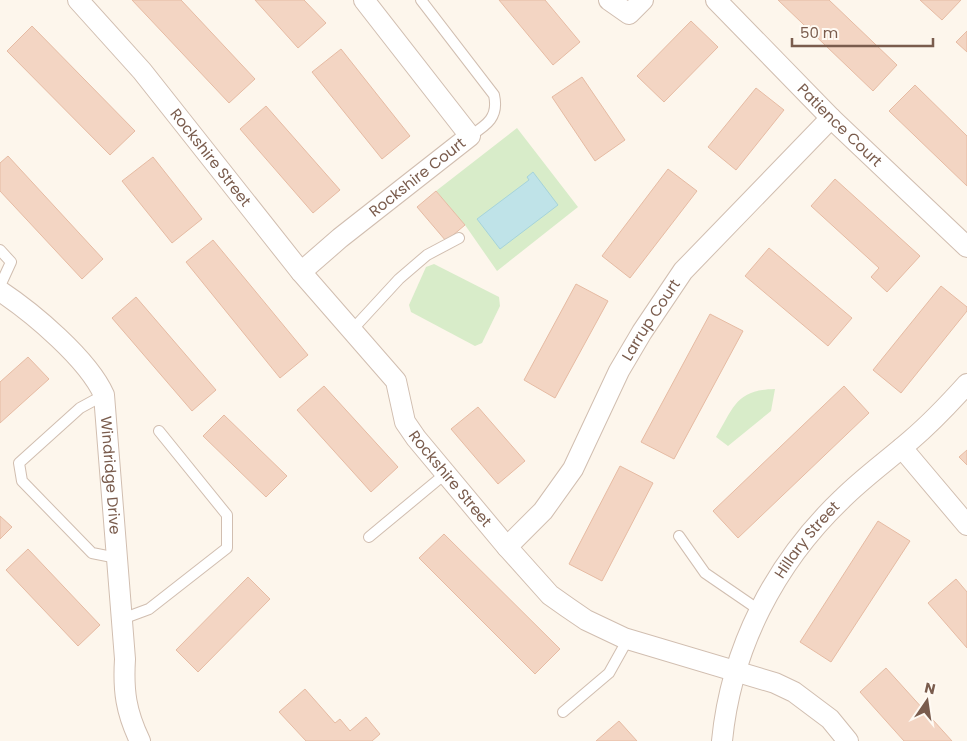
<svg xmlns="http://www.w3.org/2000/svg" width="967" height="741" font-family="Poppins,sans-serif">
	<rect width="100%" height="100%" fill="#fdf6ec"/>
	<!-- green -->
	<g fill="#d8ecc9">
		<polygon points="517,128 578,207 497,271 465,225 436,191"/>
		<polygon points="434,264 499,297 500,306 482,343 475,346 411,312 409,305 426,267"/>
		<path d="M 775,389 L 771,411 L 728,446 L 716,437 C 734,407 736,390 775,389 Z"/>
	</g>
	<!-- water -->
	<polygon fill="#bfe3e8" stroke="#a5d3da" points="533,172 558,205 500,249 477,219 529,180 527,177"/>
	<!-- building -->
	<g fill="#f3d5c3" stroke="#e6bba3">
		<polygon points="132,0 181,0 255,79 229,103"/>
		<polygon points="255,0 304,0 326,23 298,48"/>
		<polygon points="499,0 545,0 580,42 553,65"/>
		<polygon points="778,0 829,0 897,65 873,91"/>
		<polygon points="920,0 961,0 942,20"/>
		<polygon points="691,21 718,47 664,102 637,76"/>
		<polygon points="32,26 135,131 110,155 7,51"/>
		<polygon points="967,31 967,52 956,42"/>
		<polygon points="341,49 410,136 382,159 312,72"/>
		<polygon points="582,77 625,140 595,161 552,97"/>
		<polygon points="915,85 967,136 967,186 889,111"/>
		<polygon points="756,88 784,110 736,170 708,147"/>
		<polygon points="266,106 340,190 313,213 240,129"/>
		<polygon points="8,156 103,259 82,279 0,191 0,163"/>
		<polygon points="153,157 202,219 172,243 122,181"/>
		<polygon points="668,169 697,191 630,278 602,256"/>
		<polygon points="835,179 920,256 887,292 871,277 879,268 811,206"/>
		<polygon points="436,191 465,225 446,241 417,207"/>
		<polygon points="213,240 308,355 280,378 186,262"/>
		<polygon points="769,248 852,318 828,346 745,276"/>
		<polygon points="576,284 608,301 555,398 524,380"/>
		<polygon points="941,286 967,307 967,311 901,393 873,370"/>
		<polygon points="136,297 216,390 192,411 112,318"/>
		<polygon points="710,314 743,331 674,459 641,442"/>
		<polygon points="28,357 49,379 0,423 0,382"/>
		<polygon points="324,386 398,467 371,492 297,410"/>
		<polygon points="844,386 869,413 738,538 713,511"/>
		<polygon points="478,407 525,461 498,484 451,429"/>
		<polygon points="224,415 287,476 266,497 203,436"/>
		<polygon points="967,450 967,465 959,457"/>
		<polygon points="620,466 653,483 602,581 569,564"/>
		<polygon points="0,516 12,527 0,539"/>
		<polygon points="878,521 910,541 831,662 800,642"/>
		<polygon points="444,534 560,649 535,674 419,558"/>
		<polygon points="28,549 100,625 78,646 6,570"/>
		<polygon points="248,577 270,599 198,672 176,650"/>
		<polygon points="956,579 967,592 967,648 928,603"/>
		<polygon points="886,668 952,741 904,741 860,692"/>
		<polygon points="305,689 335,723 340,719 350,731 366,717 380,734 372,741 306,741 279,712"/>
		<polygon points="619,721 637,741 596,741"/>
	</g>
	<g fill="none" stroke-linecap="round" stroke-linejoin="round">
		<!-- lane casing -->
		<g stroke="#d1beb0" stroke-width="12">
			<g id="lane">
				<path d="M 421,0 L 494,95 C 499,117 487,125 470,136"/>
				<polyline points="0,250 11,262 0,286"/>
				<polyline points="352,330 399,279 427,255 459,238"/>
				<polyline points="104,395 80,408 19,463 22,481 92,553 117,558"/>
				<polyline points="679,536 705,573 759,610"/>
				<polyline points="369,537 445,474"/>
				<polyline points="122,619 149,609 227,548 227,515 159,431"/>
				<polyline points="563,712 609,673 628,639"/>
			</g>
		</g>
		<!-- street casing -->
		<g stroke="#d1beb0" stroke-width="22">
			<g id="street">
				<path id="s1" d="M 78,0 L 142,71 L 301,272 L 396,381 L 405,422 L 416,438 L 507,547 L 550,595 L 567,607 L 586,620 L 624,638 L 775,683 L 794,692 L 830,719 L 848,741"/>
				<polyline points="609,0 629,14 643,0"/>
				<path id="s2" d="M 716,0 L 831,118 L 967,247"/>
				<path id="s3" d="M 301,272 L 340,238 L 470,136 L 364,0"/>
				<path id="s4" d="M 0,291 C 33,313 88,359 104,395 L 125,659 C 123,691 126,712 140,741"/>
				<polyline points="902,448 967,525"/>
				<path id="s5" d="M 507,547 L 543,511 L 573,469 L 619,371 L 642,332 L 683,271 L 831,118"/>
				<path id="s6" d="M 722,741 C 731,648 775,563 842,499 C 863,478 888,460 911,440 C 931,423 949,404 967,384"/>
			</g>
		</g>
		<!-- lane -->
		<use href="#lane" stroke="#fff" stroke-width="10"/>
		<!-- street -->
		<use href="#street" stroke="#fff" stroke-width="20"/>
	</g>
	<g text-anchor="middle" stroke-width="4" stroke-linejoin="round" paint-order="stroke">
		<!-- street labels -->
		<g font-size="15" fill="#7a5c4d" stroke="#fffaf3">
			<text dy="5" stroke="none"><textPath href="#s2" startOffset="176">Patience Court</textPath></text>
			<text dy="5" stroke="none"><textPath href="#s1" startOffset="206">Rockshire Street</textPath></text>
			<text dy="5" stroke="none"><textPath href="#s3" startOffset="150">Rockshire Court</textPath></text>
			<text dy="5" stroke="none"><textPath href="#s5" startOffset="271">Larrup Court</textPath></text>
			<text dy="5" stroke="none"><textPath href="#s4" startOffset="229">Windridge Drive</textPath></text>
			<text dy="5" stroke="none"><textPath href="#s1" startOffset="611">Rockshire Street</textPath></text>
			<text dy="5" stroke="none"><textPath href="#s6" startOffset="222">Hillary Street</textPath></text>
		</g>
	</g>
	<!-- north arrow -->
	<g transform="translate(927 701) rotate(13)" stroke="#fffaf3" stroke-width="4" paint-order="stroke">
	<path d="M0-4L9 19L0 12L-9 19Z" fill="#7a5c4d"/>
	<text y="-8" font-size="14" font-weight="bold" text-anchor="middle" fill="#7a5c4d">N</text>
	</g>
	<!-- scale -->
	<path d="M792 38v8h141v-8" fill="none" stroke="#7a5c4d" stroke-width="2.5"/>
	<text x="800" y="38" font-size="15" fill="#7a5c4d" stroke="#fffaf3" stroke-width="4" paint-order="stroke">50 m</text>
</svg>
